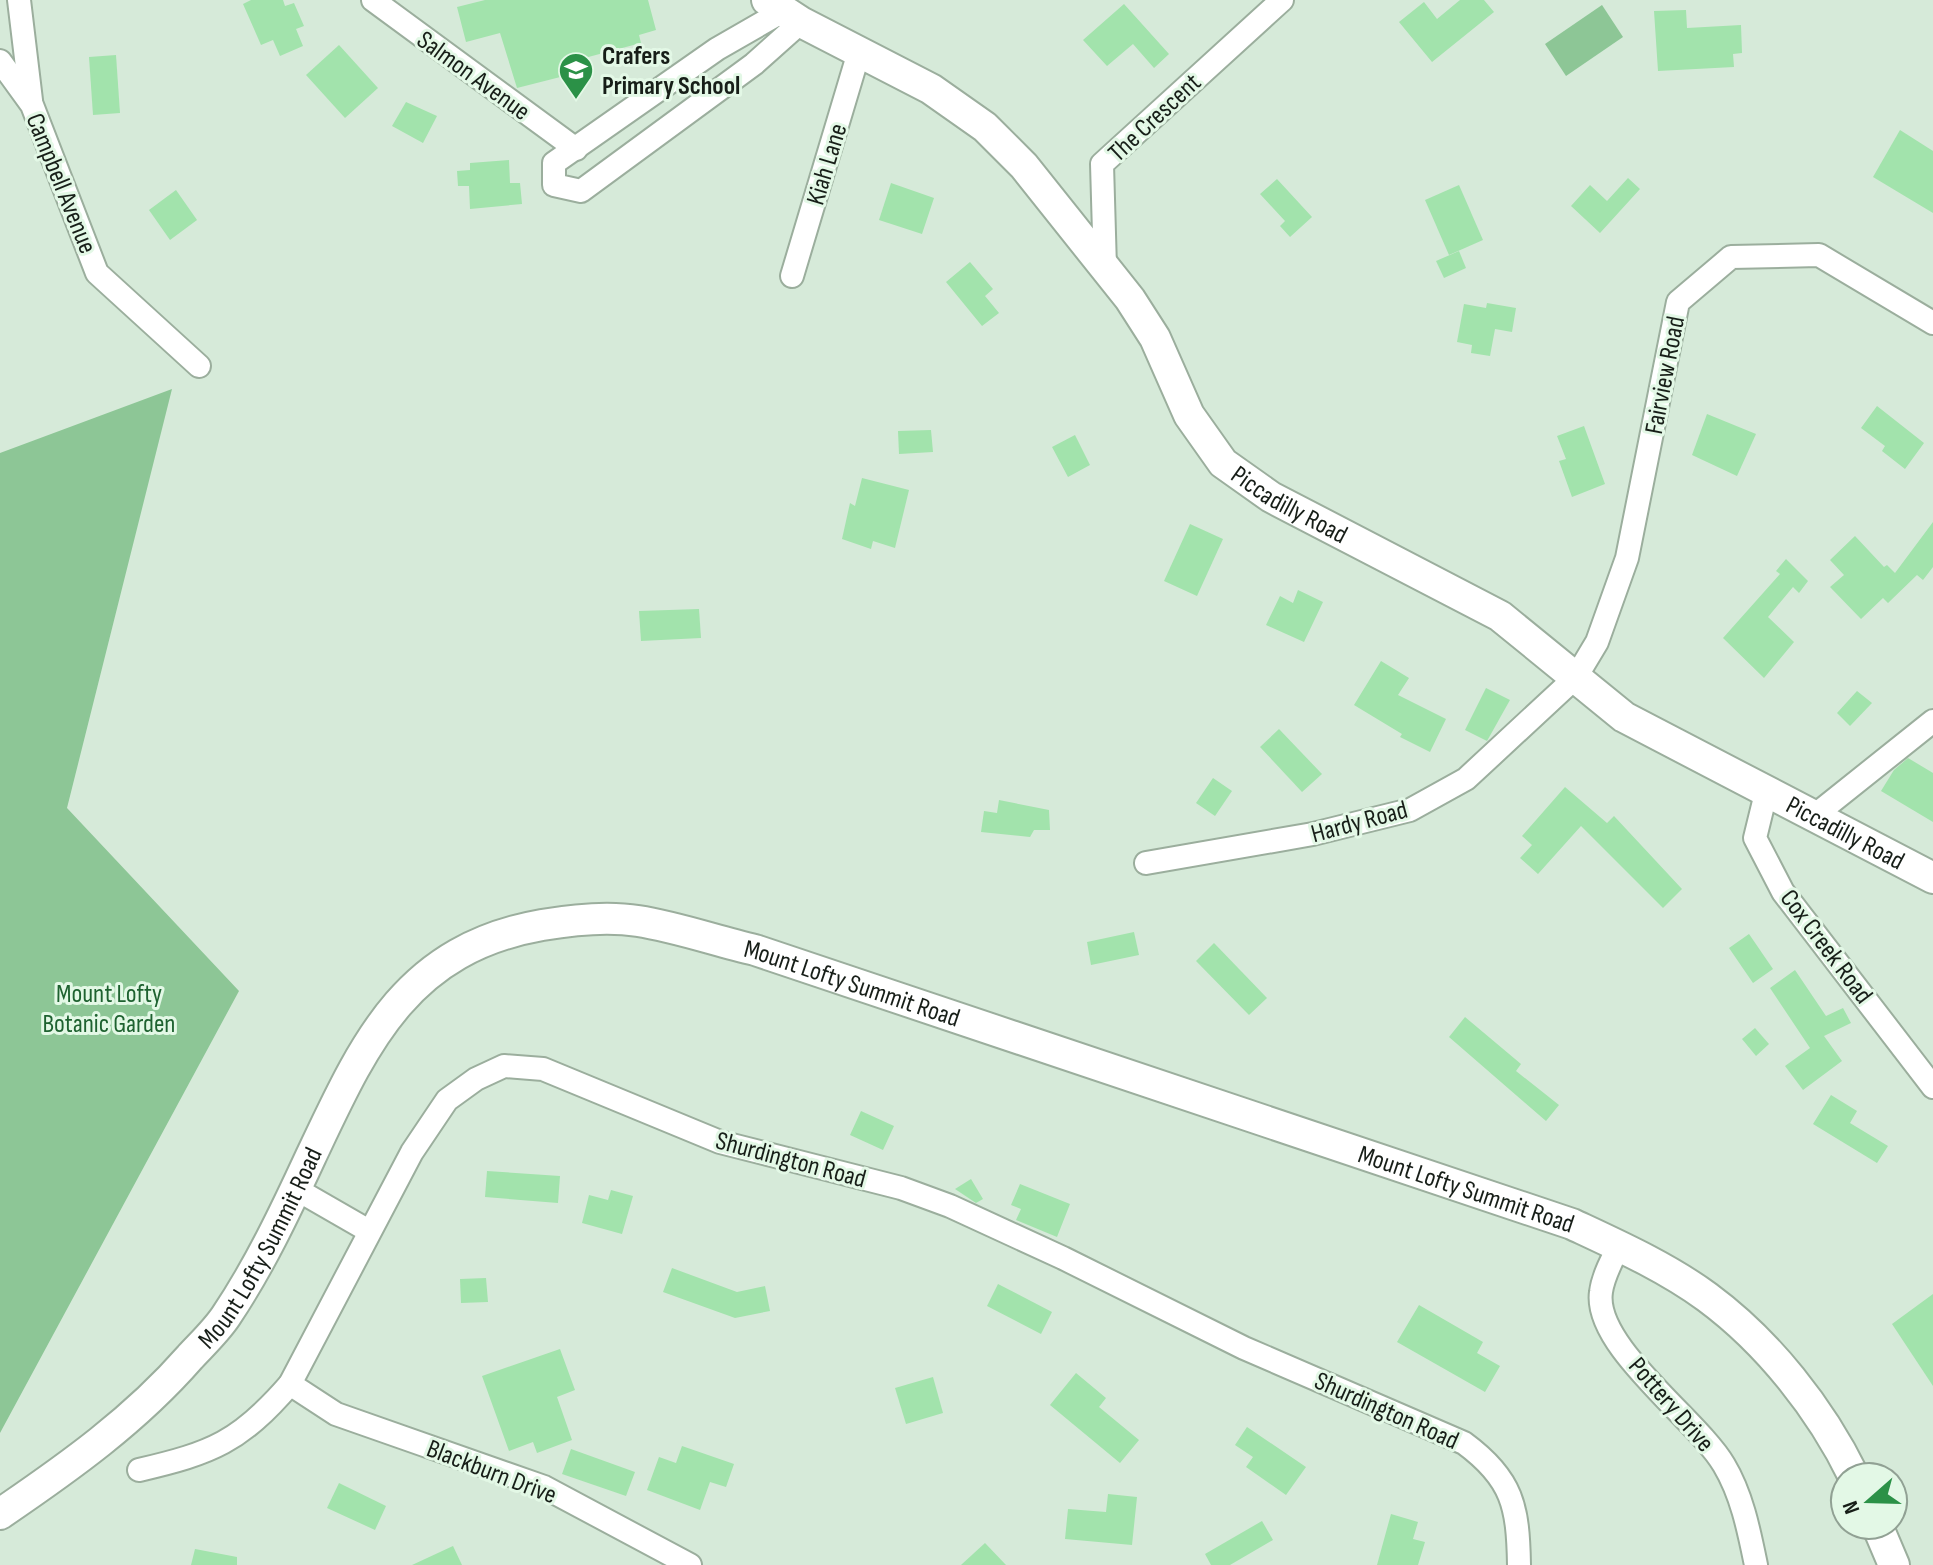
<svg xmlns="http://www.w3.org/2000/svg" width="1933" height="1565" font-family="'Sofia Sans Condensed',sans-serif">
	<rect width="100%" height="100%" fill="#d6ead9"/>
	<!-- green -->
	<g fill="#8dc696">
		<polygon points="1602,5 1623,37 1566,76 1545,44"/>
		<polygon points="172,389 67,808 239,991 0,1433 0,453"/>
	</g>
	<!-- building -->
	<g fill="#a2e3ac">
		<polygon points="251,0 283,0 285,6 294,3 304,26 296,29 303,46 280,56 273,40 261,45 243,4"/>
		<polygon points="485,0 648,0 656,30 639,35 641,43 577,60 580,72 517,88 500,33 466,42 457,7"/>
		<polygon points="1460,0 1484,0 1494,12 1432,62 1399,22 1424,2 1437,19"/>
		<polygon points="1124,4 1169,54 1154,68 1133,44 1107,66 1083,40"/>
		<polygon points="1686,10 1687,28 1741,25 1742,53 1733,54 1734,67 1658,71 1654,11"/>
		<polygon points="339,45 378,88 345,118 306,75"/>
		<polygon points="116,55 120,113 93,115 89,57"/>
		<polygon points="406,102 437,116 423,143 392,126"/>
		<polygon points="1900,130 1933,151 1933,213 1873,177"/>
		<polygon points="509,160 510,183 520,183 522,204 470,209 469,186 458,186 457,171 470,170 470,163"/>
		<polygon points="1628,178 1640,189 1600,233 1571,206 1590,185 1607,201"/>
		<polygon points="1277,179 1312,217 1290,237 1280,226 1285,221 1260,194"/>
		<polygon points="891,183 934,198 922,234 879,220"/>
		<polygon points="1459,185 1483,240 1449,255 1425,200"/>
		<polygon points="176,190 197,220 170,240 149,210"/>
		<polygon points="1459,251 1466,268 1444,278 1436,261"/>
		<polygon points="970,262 993,289 985,296 999,313 982,326 946,282"/>
		<polygon points="1487,303 1516,308 1512,332 1495,329 1490,356 1471,353 1472,345 1457,342 1464,304 1486,308"/>
		<polygon points="1877,406 1924,443 1905,469 1882,451 1885,446 1861,428"/>
		<polygon points="1707,414 1756,434 1737,476 1692,455"/>
		<polygon points="1584,426 1605,484 1572,497 1559,461 1566,459 1557,436"/>
		<polygon points="931,430 933,452 899,454 898,431"/>
		<polygon points="1075,435 1090,465 1068,477 1052,447"/>
		<polygon points="862,478 909,490 895,548 873,541 871,549 842,539 850,503 855,506"/>
		<polygon points="1933,522 1933,567 1923,580 1917,575 1888,603 1883,598 1861,619 1830,587 1844,575 1830,560 1855,536 1884,567 1887,565 1895,573"/>
		<polygon points="1190,524 1223,539 1197,596 1164,581"/>
		<polygon points="1786,559 1808,581 1799,593 1793,587 1768,617 1794,642 1764,678 1723,638 1780,574 1776,571"/>
		<polygon points="1298,590 1323,602 1304,642 1266,625 1280,596 1293,603"/>
		<polygon points="699,609 701,638 641,641 639,611"/>
		<polygon points="1381,661 1409,678 1398,695 1446,719 1430,752 1400,737 1402,734 1354,705"/>
		<polygon points="1486,688 1510,700 1487,741 1465,730"/>
		<polygon points="1857,691 1872,703 1850,726 1837,713"/>
		<polygon points="1279,729 1322,774 1302,792 1260,747"/>
		<polygon points="1908,758 1933,773 1933,822 1881,791 1894,770"/>
		<polygon points="1213,778 1232,791 1215,816 1196,803"/>
		<polygon points="1565,787 1607,823 1614,816 1682,889 1663,908 1581,826 1538,874 1520,858 1532,845 1522,836"/>
		<polygon points="999,800 1049,810 1050,830 1034,830 1030,837 981,832 984,811 997,813"/>
		<polygon points="1134,932 1139,955 1091,965 1087,942"/>
		<polygon points="1749,934 1773,969 1753,983 1729,948"/>
		<polygon points="1214,943 1267,998 1249,1015 1196,961"/>
		<polygon points="1795,970 1826,1016 1843,1008 1851,1023 1824,1036 1842,1061 1803,1090 1785,1066 1810,1048 1770,988"/>
		<polygon points="1465,1017 1521,1064 1516,1071 1559,1105 1546,1121 1449,1037"/>
		<polygon points="1755,1028 1769,1044 1756,1056 1742,1039"/>
		<polygon points="1831,1095 1857,1111 1850,1123 1888,1146 1877,1163 1813,1124"/>
		<polygon points="861,1111 894,1126 883,1150 850,1135"/>
		<polygon points="487,1171 560,1176 558,1203 485,1197"/>
		<polygon points="971,1179 983,1199 976,1203 955,1189"/>
		<polygon points="1020,1184 1070,1204 1057,1237 1016,1220 1021,1209 1011,1205"/>
		<polygon points="611,1190 633,1196 622,1234 582,1223 589,1195 608,1200"/>
		<polygon points="672,1268 737,1292 765,1286 770,1311 735,1318 663,1292"/>
		<polygon points="486,1278 488,1302 461,1303 460,1279"/>
		<polygon points="998,1284 1052,1312 1041,1334 987,1306"/>
		<polygon points="1933,1294 1933,1386 1892,1324"/>
		<polygon points="1419,1305 1483,1342 1477,1353 1500,1366 1485,1392 1397,1342"/>
		<polygon points="560,1349 575,1390 557,1397 572,1440 537,1453 533,1442 509,1451 482,1376"/>
		<polygon points="1076,1373 1106,1398 1099,1407 1139,1440 1120,1463 1050,1405"/>
		<polygon points="933,1377 943,1413 906,1424 895,1388"/>
		<polygon points="1247,1427 1306,1467 1286,1495 1246,1467 1253,1457 1235,1445"/>
		<polygon points="682,1446 734,1464 726,1487 710,1482 700,1510 647,1490 659,1457 676,1463"/>
		<polygon points="571,1449 635,1472 626,1496 562,1474"/>
		<polygon points="339,1483 386,1506 375,1530 327,1508"/>
		<polygon points="1108,1494 1137,1497 1132,1545 1065,1539 1068,1509 1106,1512"/>
		<polygon points="1391,1514 1418,1522 1413,1539 1425,1542 1418,1565 1377,1565"/>
		<polygon points="1262,1521 1273,1540 1230,1565 1211,1565 1205,1554"/>
		<polygon points="985,1543 1006,1565 961,1565"/>
		<polygon points="453,1546 462,1565 412,1565"/>
		<polygon points="195,1549 237,1557 237,1565 191,1565"/>
	</g>
	<g fill="none" stroke-linecap="round" stroke-linejoin="round">
		<!-- street casing -->
		<g stroke="#9bae9d" stroke-width="26">
			<g id="street">
				<polyline points="19,0 31,100"/>
				<polyline points="373,0 576,149"/>
				<polyline points="783,11 717,49 554,163 554,185 581,191 754,64 801,22"/>
				<polyline points="0,61 32,105 97,273 199,366"/>
				<polyline points="1105,268 1102,164 1282,0"/>
				<polyline points="792,276 859,52"/>
				<polyline points="1766,793 1755,838 1783,892 1933,1087"/>
				<polyline points="1814,816 1933,721"/>
				<polyline points="1146,863 1313,834 1410,810 1466,779 1576,677 1597,642 1627,558 1678,302 1731,257 1819,255 1933,323"/>
				<polyline points="296,1189 369,1231"/>
				<path d="M 1619,1246 C 1612,1260 1603,1276 1601,1292 C 1593,1346 1698,1420 1724,1465 C 1742,1495 1749,1531 1756,1565"/>
				<polyline points="290,1384 336,1414 544,1487 690,1565"/>
				<path d="M 139,1470 C 212,1453 240,1442 290,1384 L 412,1152 L 447,1100 L 476,1079 L 504,1066 L 543,1069 L 720,1142 L 901,1188 L 950,1206 L 1063,1258 L 1244,1348 L 1464,1443 C 1513,1479 1518,1507 1519,1565"/>
			</g>
		</g>
		<!-- secondary casing -->
		<g stroke="#9bae9d" stroke-width="34">
			<g id="secondary">
				<path id="s1" d="M 767,0 L 801,22 L 931,89 L 985,127 L 1024,166 L 1130,299 L 1155,338 L 1189,415 L 1223,463 L 1271,497 L 1500,616 L 1624,717 L 1933,878"/>
				<path id="s2" d="M 0,1514 C 69,1467 135,1420 190,1357 C 202,1344 216,1331 226,1316 C 259,1267 286,1210 311,1156 C 364,1044 405,949 542,925 C 571,920 608,916 638,921 C 677,927 716,941 755,950 L 1572,1224 C 1619,1246 1666,1267 1707,1297 C 1768,1342 1821,1409 1854,1477"/>
				<polyline points="1877,1525 1894,1565"/>
			</g>
		</g>
		<!-- street -->
		<use href="#street" stroke="#fff" stroke-width="22"/>
		<!-- secondary -->
		<use href="#secondary" stroke="#fff" stroke-width="30"/>
	</g>
	<!-- icons -->
	<defs>
		<g id="school-pin" transform="scale(1.8)"><path d="M0 17L-7.5 6A9.5 9.5 0 1 1 7.5 6Z" fill="#2b9147" stroke="#e3f8e6"/><path d="M0-5L7-2L0 1L-7-2ZM-4 1L0 2.5L4 1V4Q0 6-4 4Z" fill="#fff"/></g>
	</defs>
	<g fill-rule="evenodd">
		<use href="#school-pin" x="576" y="70"/>
	</g>
	<g text-anchor="middle" stroke-width="6" stroke-linejoin="round" paint-order="stroke">
		<!-- poi labels -->
		<g font-size="26" font-weight="bold" fill="#171e18" stroke="#e3f8e6" text-anchor="start">
			<text x="602" y="64">Crafers<tspan x="602" dy="30">Primary School</tspan></text>
		</g>
		<!-- street labels -->
		<g font-size="26" fill="#171e18" stroke="#e3f8e6">
			<text transform="translate(474 75) rotate(36)" y="9">Salmon Avenue</text>
			<text transform="translate(1154 117) rotate(-43)" y="9">The Crescent</text>
			<text transform="translate(826 164) rotate(-73)" y="9">Kiah Lane</text>
			<text transform="translate(62 183) rotate(68)" y="9">Campbell Avenue</text>
			<text transform="translate(1664 375) rotate(-79)" y="9">Fairview Road</text>
			<text dy="9" stroke="none"><textPath href="#s1" startOffset="746">Piccadilly Road</textPath></text>
			<text transform="translate(1359 821) rotate(-15)" y="9">Hardy Road</text>
			<text dy="9" stroke="none"><textPath href="#s1" startOffset="1394">Piccadilly Road</textPath></text>
			<text transform="translate(1827 946) rotate(53)" y="9">Cox Creek Road</text>
			<text dy="9" stroke="none"><textPath href="#s2" startOffset="1146">Mount Lofty Summit Road</textPath></text>
			<text transform="translate(791 1159) rotate(15)" y="9">Shurdington Road</text>
			<text dy="9" stroke="none"><textPath href="#s2" startOffset="1794">Mount Lofty Summit Road</textPath></text>
			<text dy="9" stroke="none"><textPath href="#s2" startOffset="378">Mount Lofty Summit Road</textPath></text>
			<text transform="translate(1672 1404) rotate(49)" y="9">Pottery Drive</text>
			<text transform="translate(1387 1410) rotate(24)" y="9">Shurdington Road</text>
			<text transform="translate(492 1471) rotate(21)" y="9">Blackburn Drive</text>
		</g>
		<!-- park labels -->
		<g font-size="26" fill="#1e6230" stroke="#e3f8e6">
			<text x="109" y="1002">Mount Lofty<tspan x="109" dy="30">Botanic Garden</tspan></text>
		</g>
	</g>
	<!-- north arrow -->
	<g transform="translate(1869 1501) rotate(250)"><circle r="38" fill="#e3f8e6" stroke="#91a194" stroke-width="2"/>
	<path d="M0-6L14 30L0 20L-14 30Z" fill="#2b9147"/>
	<text y="-12" font-size="22" font-weight="bold" text-anchor="middle" fill="#171e18">N</text>
	</g>
</svg>
